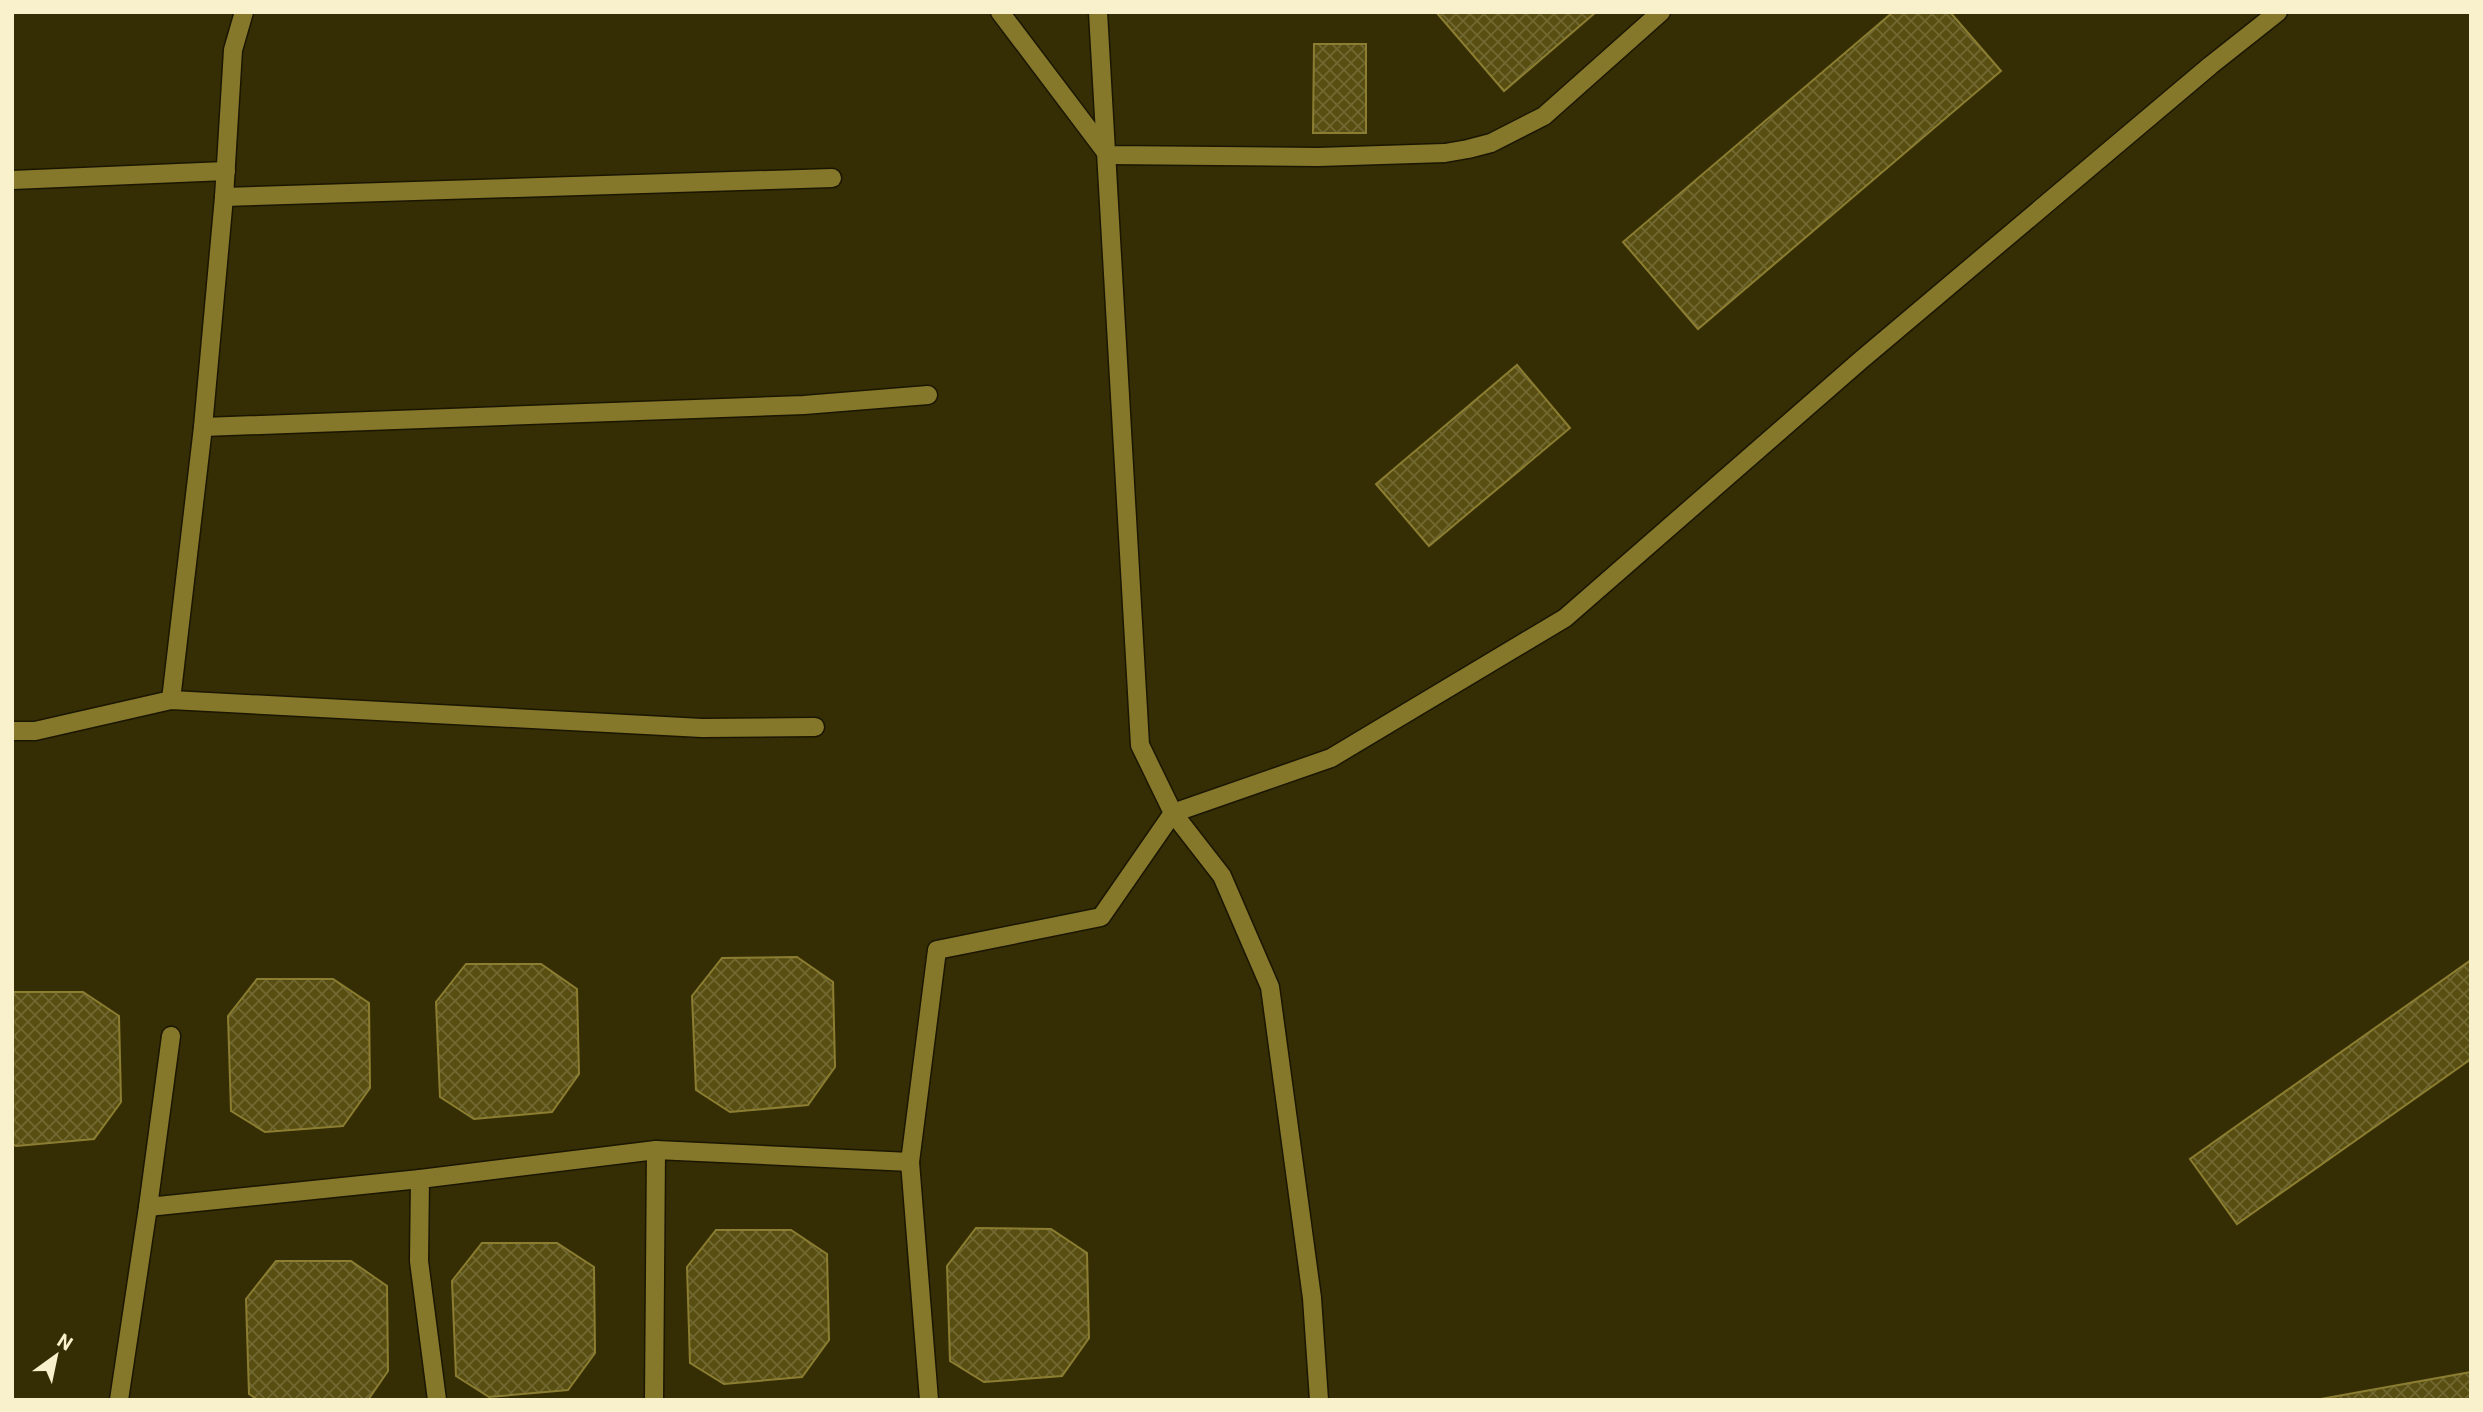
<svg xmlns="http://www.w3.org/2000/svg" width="2483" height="1412" font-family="Roboto,sans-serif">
	<defs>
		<pattern id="building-cross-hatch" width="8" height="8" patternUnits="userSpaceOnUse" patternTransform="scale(1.75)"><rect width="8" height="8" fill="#584e11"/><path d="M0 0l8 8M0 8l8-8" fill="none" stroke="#716832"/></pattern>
	</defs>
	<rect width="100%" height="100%" fill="#352e04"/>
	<!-- building -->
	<g fill="url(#building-cross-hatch)" stroke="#8b7d31" stroke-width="2">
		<polygon points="1436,12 1596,12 1504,91"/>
		<polygon points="1893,12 1950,12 2001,71 1698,329 1623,242"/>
		<polygon points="1314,44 1366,44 1366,133 1313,133"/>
		<polygon points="1517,365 1570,428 1429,546 1376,484"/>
		<polygon points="797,957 833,982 835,1067 808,1105 730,1112 696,1090 692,996 722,958"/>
		<polygon points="2471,960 2471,1059 2237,1224 2190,1159"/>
		<polygon points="466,964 541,964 577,989 579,1074 552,1112 474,1119 440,1097 436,1002"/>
		<polygon points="257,979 333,979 369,1003 370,1088 343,1126 265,1132 231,1111 228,1016"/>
		<polygon points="12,992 83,992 119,1016 121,1102 94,1139 16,1146 12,1144"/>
		<polygon points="976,1228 1051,1229 1087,1253 1089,1338 1062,1376 984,1382 950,1361 947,1266"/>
		<polygon points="716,1230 791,1230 827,1254 829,1340 802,1377 724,1384 690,1363 687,1267"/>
		<polygon points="482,1243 557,1243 594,1267 595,1353 568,1390 489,1397 456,1376 452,1281"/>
		<polygon points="276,1261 351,1261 387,1286 388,1371 368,1400 258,1400 249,1394 246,1299"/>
		<polygon points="2471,1372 2471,1400 2315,1400"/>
	</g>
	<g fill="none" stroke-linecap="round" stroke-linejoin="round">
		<!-- lane casing -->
		<g stroke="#1b1601" stroke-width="21">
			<g id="lane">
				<polyline points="1000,12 1108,155 1318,157 1445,153 1468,149 1491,143 1544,116 1661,12"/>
				<polyline points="1098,12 1140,745 1173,813 1222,876 1270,987 1312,1298 1319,1400"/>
				<polyline points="12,180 226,171"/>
				<polyline points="224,197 832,178"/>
				<polyline points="203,427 804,405 928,395"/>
				<polyline points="171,700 203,427 224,197 233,50 244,12"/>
				<polyline points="12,731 35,731 171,700 702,728 815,727"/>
				<polyline points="1173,813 1331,758 1565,618 1861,360 2211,65 2278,12"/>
			</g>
		</g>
		<!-- street casing -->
		<g stroke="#1b1601" stroke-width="21">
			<g id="street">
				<polyline points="171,1036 148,1207 420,1179"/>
				<polyline points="910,1162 929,1400"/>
				<polyline points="119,1400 148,1207"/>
				<polyline points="437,1400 419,1261 420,1179 656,1150"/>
				<polyline points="654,1400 656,1150 910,1162 937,950 1101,917 1173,813"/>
			</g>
		</g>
		<!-- lane -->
		<use href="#lane" stroke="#86782a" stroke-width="18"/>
		<!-- street -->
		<use href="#street" stroke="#86782a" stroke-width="18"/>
	</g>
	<!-- border -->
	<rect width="2483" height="1412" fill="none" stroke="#f8f1cc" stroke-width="28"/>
	<!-- north arrow -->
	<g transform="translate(56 1356) rotate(33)" stroke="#352e04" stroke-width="5" paint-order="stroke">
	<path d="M0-5L12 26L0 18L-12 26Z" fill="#f8f1cc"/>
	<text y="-10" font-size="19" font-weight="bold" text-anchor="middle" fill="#f8f1cc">N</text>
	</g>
</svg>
